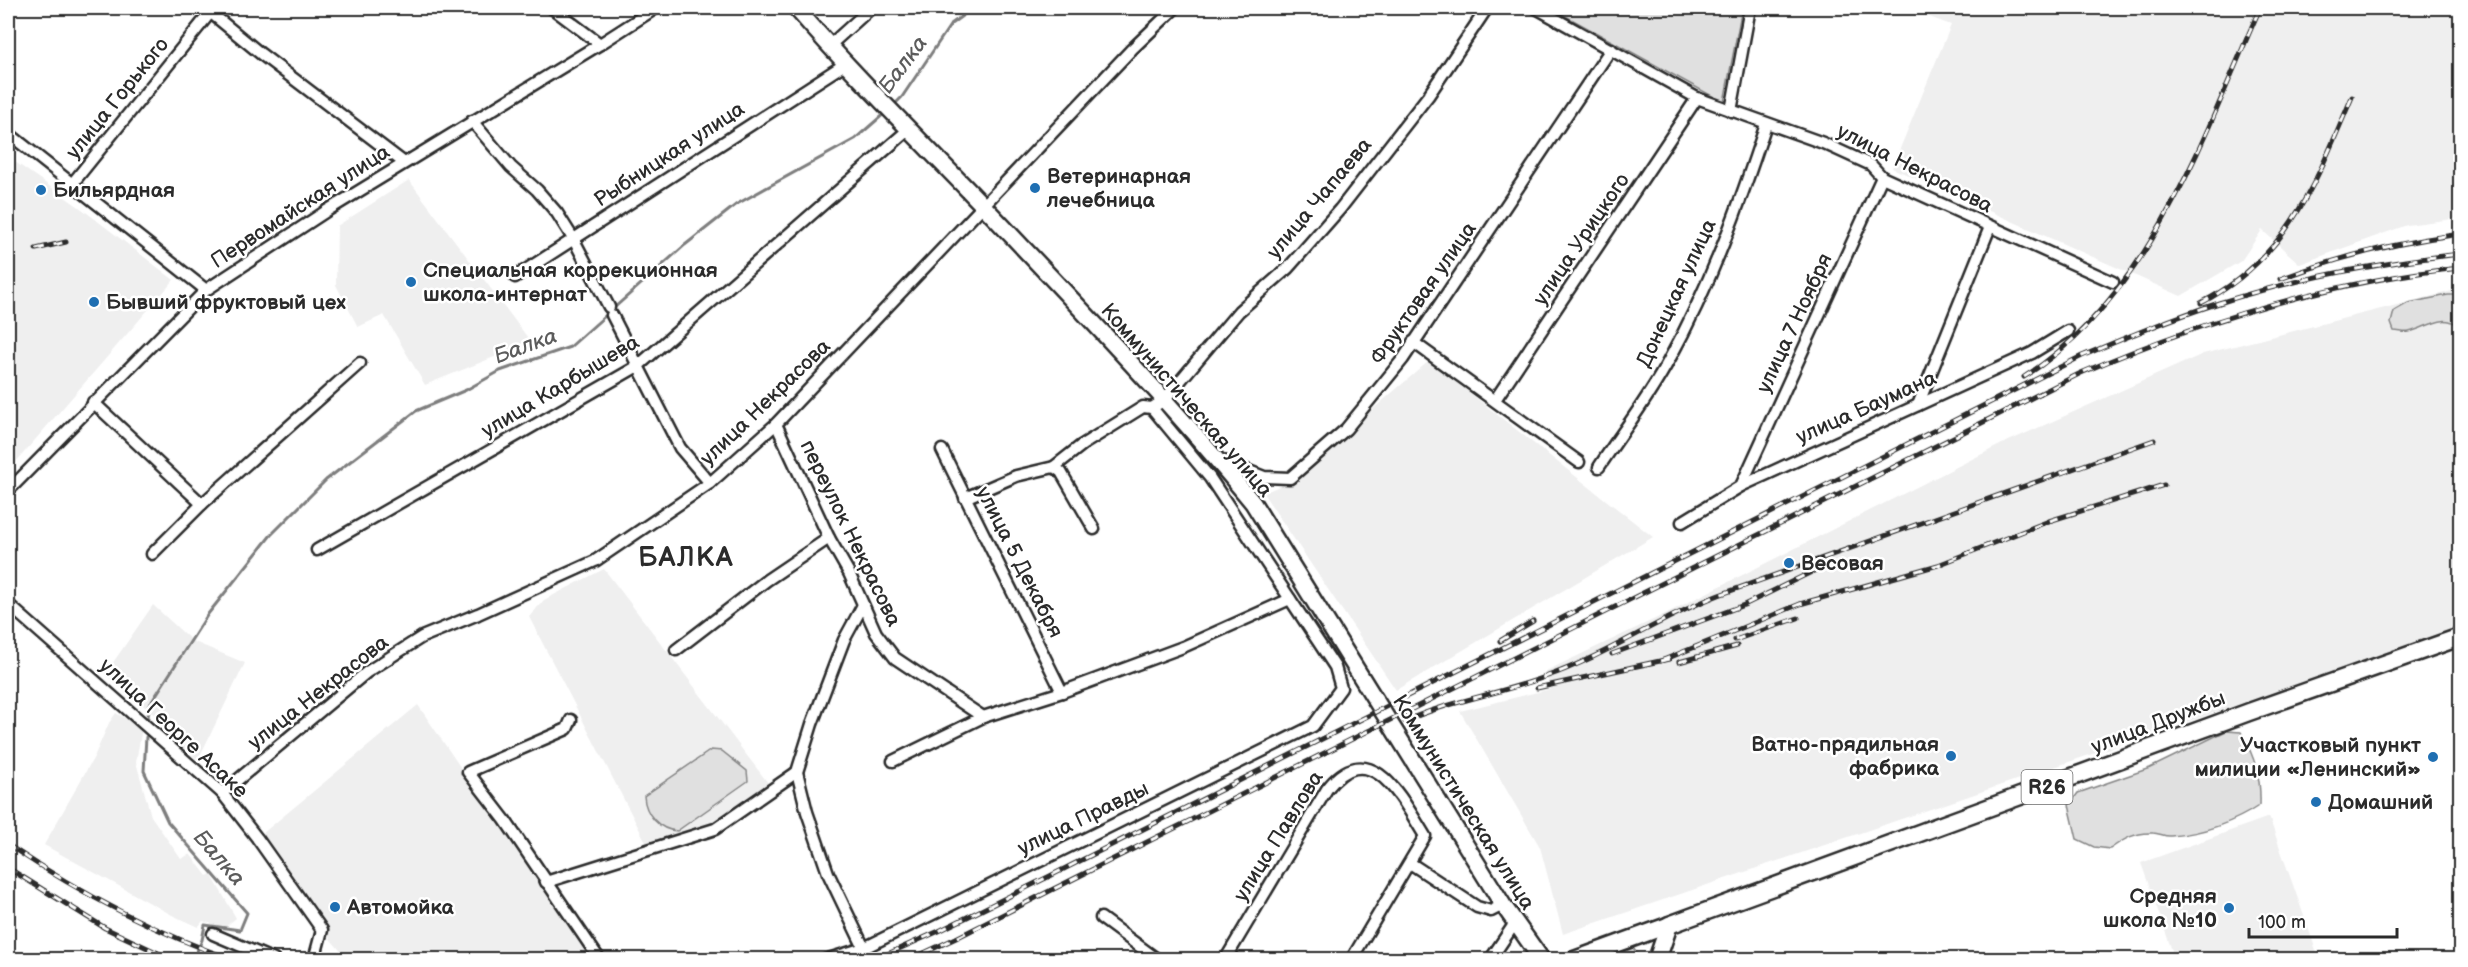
<svg xmlns="http://www.w3.org/2000/svg" width="2468" height="967" font-family="'Balsamiq Sans',sans-serif">
	<rect width="100%" height="100%" fill="#fff"/>
	<filter id="ink" filterUnits="userSpaceOnUse"><feTurbulence type="fractalNoise" baseFrequency=".0167" numOctaves="2"/><feDisplacementMap in="SourceGraphic" scale="12" xChannelSelector="R" yChannelSelector="G"/><feConvolveMatrix kernelMatrix="1 2 1 2 8 2 1 2 1" color-interpolation-filters="sRGB"/></filter>
	<g filter="url(#ink)">
		<!-- built -->
		<g fill="#efefef">
			<polygon points="1905,8 2460,8 2460,218 2407,225 2300,264 2262,230 2241,261 2181,296 1892,168 1951,25"/>
			<polygon points="8,157 82,209 174,280 8,471"/>
			<polygon points="409,180 531,342 425,385 384,315 358,327 336,285 337,226"/>
			<polygon points="2460,289 2460,629 1563,934 1540,847 1460,711 1550,689 1546,671 1657,618 2002,444 2203,354"/>
			<polygon points="1429,361 1653,537 1396,690 1263,493 1287,483"/>
			<polygon points="604,569 768,783 711,824 648,846 529,617 544,600"/>
			<polygon points="153,605 192,641 245,663 198,760 167,733 167,725 105,674"/>
			<polygon points="418,705 591,959 348,959 322,930 257,838"/>
			<polygon points="116,713 142,728 136,762 151,816 181,859 190,854 207,876 211,874 236,918 224,928 203,921 198,927 172,915 44,845 94,757 109,723"/>
			<polygon points="2269,817 2317,953 2300,960 2175,959 2141,863"/>
		</g>
		<!-- green -->
		<g fill="#e0e0e0" stroke="#868686" stroke-width="1.5">
			<polygon points="1551,8 1742,8 1724,102 1723,102"/>
			<path d="M 2448,295 L 2460,295 L 2460,328 C 2446,311 2427,328 2409,332 C 2405,333 2399,331 2394,331 L 2391,323 L 2394,311 L 2408,303 Z"/>
			<path d="M 2226,731 L 2241,732 C 2255,758 2261,776 2260,805 C 2235,822 2202,834 2171,836 C 2165,837 2159,833 2153,833 C 2135,832 2124,839 2110,849 L 2094,847 L 2077,839 L 2069,805 L 2078,793 L 2150,768 Z"/>
			<path d="M 711,750 L 722,751 L 747,771 L 748,781 L 677,831 C 659,830 645,814 644,796 Z"/>
			<polygon points="1631,945 1641,959 1592,960"/>
		</g>
		<g fill="none" stroke-linecap="round" stroke-linejoin="round">
			<!-- stream -->
			<g stroke="#7e7e7e" stroke-width="3">
				<polyline points="893,106 902,97 951,24 973,8"/>
				<polyline points="148,718 149,706 208,614 271,535 326,480 416,411 466,390 500,371 570,347 685,245 737,204 855,139 886,112"/>
				<polyline points="146,737 144,771 168,822 247,913 240,930 205,925 202,940 193,960"/>
			</g>
			<!-- street casing -->
			<g stroke="#2b2b2b" stroke-width="15">
				<g id="street">
					<polyline points="205,8 261,54 403,162"/>
					<polyline points="552,8 600,44"/>
					<polyline points="1536,8 1697,98 1823,143 1871,165 1882,177 2113,282"/>
					<polyline points="829,46 871,8"/>
					<polyline points="1731,111 1750,8"/>
					<polyline points="472,121 511,167 537,190 557,213 574,240 609,307"/>
					<polyline points="8,133 206,290"/>
					<polyline points="72,184 214,8"/>
					<polyline points="515,277 845,64"/>
					<polyline points="612,315 680,448 710,483"/>
					<polyline points="1413,342 1579,462"/>
					<polyline points="1495,400 1697,98"/>
					<polyline points="93,402 202,504"/>
					<polyline points="1918,405 1990,227"/>
					<polyline points="776,424 829,538 849,573 876,633 895,658 983,717"/>
					<polyline points="942,450 1062,692"/>
					<polyline points="1216,458 1264,477 1290,478 1346,429 1403,359 1611,49"/>
					<polyline points="1054,467 1082,445 1143,407 1152,408"/>
					<path d="M 1599,467 C 1622,432 1649,398 1669,360 C 1710,286 1740,204 1766,124"/>
					<polyline points="1741,486 1882,177"/>
					<polyline points="8,491 206,290 328,210 600,44 656,8"/>
					<polyline points="965,498 1016,476 1054,467 1061,472 1094,529"/>
					<polyline points="1682,522 1741,486 2032,353 2068,331"/>
					<polyline points="317,550 638,366 908,130"/>
					<polyline points="152,554 202,504 360,363"/>
					<polyline points="8,604 222,793 257,838 322,930 314,960"/>
					<polyline points="863,605 844,640 812,724 797,772 807,812 828,873 864,948"/>
					<polyline points="676,650 767,580 829,538"/>
					<polyline points="571,720 567,729 468,772 505,820 600,960"/>
					<polyline points="893,761 983,717 1062,692 1183,647 1290,599"/>
					<polyline points="222,793 367,672 422,637 478,614 595,561 710,483 776,424 1132,49 1175,8"/>
					<polyline points="1410,863 1477,907 1491,911 1503,905"/>
					<polyline points="546,882 715,829 797,772"/>
					<polyline points="1101,918 1158,960"/>
					<polyline points="213,934 274,960"/>
					<polyline points="825,960 864,948 1313,726 1341,688 1335,667 1210,478 1152,408 1164,400 1239,311 1288,268 1340,209 1428,96 1487,8"/>
					<path d="M 1225,960 L 1327,789 C 1371,733 1403,801 1425,836 L 1351,960"/>
					<polyline points="1490,960 1515,923"/>
				</g>
			</g>
			<!-- secondary casing -->
			<g stroke="#2b2b2b" stroke-width="20">
				<g id="secondary">
					<path d="M 796,8 C 864,87 940,159 1012,236 C 1094,323 1177,410 1253,503 L 1503,905 L 1542,960"/>
					<polyline points="1573,960 1669,925"/>
				</g>
			</g>
			<!-- primary casing -->
			<g stroke="#2b2b2b" stroke-width="21">
				<polyline id="primary" points="1657,960 1669,925 2249,712 2460,637"/>
			</g>
			<!-- street -->
			<use href="#street" stroke="#fff" stroke-width="10"/>
			<!-- secondary -->
			<use href="#secondary" stroke="#fff" stroke-width="15"/>
			<!-- primary -->
			<use href="#primary" stroke="#fff" stroke-width="16"/>
			<!-- rail casing -->
			<g stroke="#2b2b2b" stroke-width="5">
				<g id="rail">
					<polyline points="36,249 66,242"/>
					<path d="M 2280,279 C 2339,257 2398,242 2460,234"/>
					<path d="M 2201,303 C 2288,258 2316,182 2352,97"/>
					<path d="M 2024,377 C 2152,295 2202,139 2260,8"/>
					<polyline points="1735,640 1798,618"/>
					<polyline points="1500,641 1533,621"/>
					<polyline points="1612,654 1744,605 1830,563"/>
					<polyline points="1661,661 1800,604 1938,565 2049,521 2164,485"/>
					<polyline points="1679,662 1737,646"/>
					<polyline points="1537,688 1669,659"/>
					<path d="M 1405,721 C 1450,701 1499,694 1545,677 C 1606,656 1659,618 1719,595 L 2154,440"/>
					<path d="M 8,845 C 77,891 155,933 234,960"/>
					<polyline points="8,868 105,928 173,960"/>
					<path d="M 874,960 L 939,931 L 1050,876 L 2082,356 C 2127,337 2172,318 2219,303 C 2297,278 2379,263 2460,254"/>
					<path d="M 909,960 L 956,938 L 2081,373 C 2202,321 2329,281 2460,268"/>
				</g>
			</g>
			<!-- rail -->
			<use href="#rail" stroke="#fff" stroke-width="3" stroke-dasharray="9" stroke-linecap="butt"/>
		</g>
	</g>
	<!-- markers -->
	<g fill="#1f6fb2" stroke="#fff" stroke-width="2">
		<circle cx="1035" cy="188" r="6"/>
		<circle cx="41" cy="190" r="6"/>
		<circle cx="411" cy="282" r="6"/>
		<circle cx="94" cy="302" r="6"/>
		<circle cx="1789" cy="563" r="6"/>
		<circle cx="1951" cy="756" r="6"/>
		<circle cx="2433" cy="757" r="6"/>
		<circle cx="2316" cy="802" r="6"/>
		<circle cx="335" cy="907" r="6"/>
		<circle cx="2229" cy="908" r="6"/>
	</g>
	<g text-anchor="middle" stroke-width="5" stroke-linejoin="round" paint-order="stroke">
		<!-- shield labels -->
		<rect fill="#fff" stroke="#6b6b6b" stroke-width="1.5" x="2021.5" y="770" width="51" height="34" rx="4.5"/>
		<g font-size="20" font-weight="bold" fill="#2b2b2b">
			<text x="2047" y="794">R26</text>
		</g>
		<!-- street labels -->
		<g font-size="21" fill="#2b2b2b" stroke="#fff">
			<text transform="translate(117 98) rotate(-51)" y="7">улица Горького</text>
			<text transform="translate(669 154) rotate(-33)" y="7">Рыбницкая улица</text>
			<text transform="translate(1915 168) rotate(27)" y="7">улица Некрасова</text>
			<text transform="translate(1319 198) rotate(-50)" y="7">улица Чапаева</text>
			<text transform="translate(300 206) rotate(-33)" y="7">Первомайская улица</text>
			<text transform="translate(1581 239) rotate(-56)" y="7">улица Урицкого</text>
			<text transform="translate(1423 293) rotate(-55)" y="7">Фруктовая улица</text>
			<text transform="translate(1676 293) rotate(-65)" y="7">Донецкая улица</text>
			<text transform="translate(1794 323) rotate(-65)" y="7">улица 7 Ноября</text>
			<text transform="translate(560 386) rotate(-31)" y="7">улица Карбышева</text>
			<text transform="translate(1187 400) rotate(49)" y="7">Коммунистическая улица</text>
			<text transform="translate(765 402) rotate(-44)" y="7">улица Некрасова</text>
			<text transform="translate(1866 407) rotate(-24)" y="7">улица Баумана</text>
			<text transform="translate(851 533) rotate(64)" y="7">переулок Некрасова</text>
			<text transform="translate(1020 562) rotate(63)" y="7">улица 5 Декабря</text>
			<text transform="translate(318 692) rotate(-38)" y="7">улица Некрасова</text>
			<text transform="translate(2158 722) rotate(-21)" y="7">улица Дружбы</text>
			<text transform="translate(174 728) rotate(43)" y="7">улица Георге Асаке</text>
			<text transform="translate(1464 802) rotate(58)" y="7">Коммунистическая улица</text>
			<text transform="translate(1083 818) rotate(-26)" y="7">улица Правды</text>
			<text transform="translate(1278 836) rotate(-58)" y="7">улица Павлова</text>
		</g>
		<!-- poi labels -->
		<g font-size="21" font-weight="bold" fill="#2b2b2b" stroke="#fff" text-anchor="start">
			<text x="1047" y="183">Ветеринарная<tspan x="1047" dy="24">лечебница</tspan></text>
			<text x="53" y="197">Бильярдная</text>
			<text x="423" y="277">Специальная коррекционная<tspan x="423" dy="24">школа-интернат</tspan></text>
			<text x="106" y="309">Бывший фруктовый цех</text>
			<text x="1801" y="570">Весовая</text>
			<text x="1939" y="751" text-anchor="end">Ватно-прядильная<tspan x="1939" dy="24">фабрика</tspan></text>
			<text x="2421" y="752" text-anchor="end">Участковый пункт<tspan x="2421" dy="24">милиции «Ленинский»</tspan></text>
			<text x="2328" y="809">Домашний</text>
			<text x="2217" y="903" text-anchor="end">Средняя<tspan x="2217" dy="24">школа №10</tspan></text>
			<text x="347" y="914">Автомойка</text>
		</g>
		<!-- water labels -->
		<g font-size="22" font-style="italic" fill="#5c5c5c" stroke="#fff">
			<text transform="translate(902 64) rotate(-53)" y="8">Балка</text>
			<text transform="translate(525 345) rotate(-20)" y="8">Балка</text>
			<text transform="translate(220 857) rotate(49)" y="8">Балка</text>
		</g>
		<!-- district labels -->
		<g font-size="27" font-weight="bold" letter-spacing="1.5" fill="#2b2b2b" stroke="#fff">
			<text x="686" y="566">БАЛКА</text>
		</g>
	</g>
	<!-- margin -->
	<rect width="2468" height="967" fill="none" stroke="#fff" stroke-width="30"/>
	<rect x="15" y="15" width="2438" height="937" fill="none" stroke="#2b2b2b" stroke-width="2" filter="url(#ink)"/>
	<!-- scale -->
	<path d="M2249 928v9h148v-9" fill="none" stroke="#2b2b2b" stroke-width="3"/>
	<text x="2258" y="928" font-size="18" fill="#2b2b2b" stroke="#ffffff" stroke-width="4.5" paint-order="stroke">100 m</text>
</svg>
